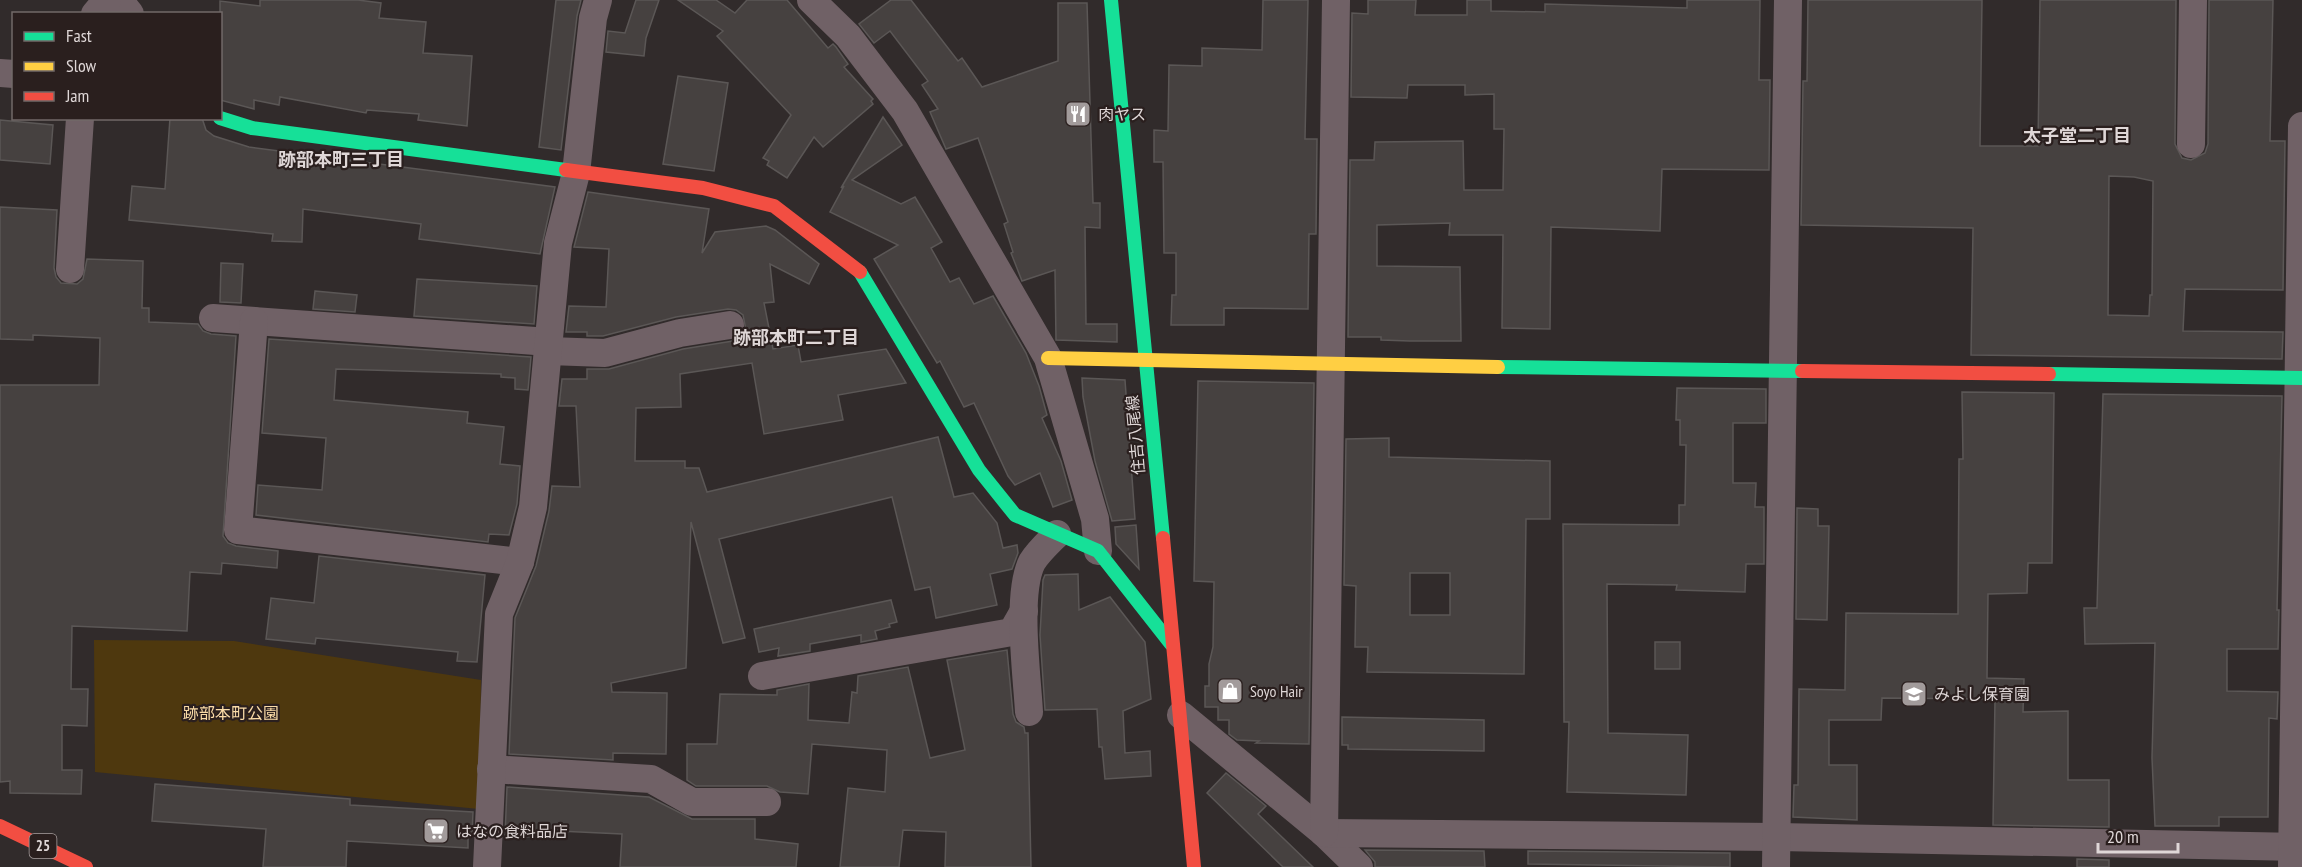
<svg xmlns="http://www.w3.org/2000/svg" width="2302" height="867" font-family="'PT Sans Narrow','Noto Sans JP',sans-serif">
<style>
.green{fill:#4e380e}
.building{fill:#464140;stroke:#5b5756;stroke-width:1.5;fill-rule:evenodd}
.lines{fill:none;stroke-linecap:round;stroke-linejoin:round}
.street{stroke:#706166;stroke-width:28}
.fast{stroke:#16e098;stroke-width:14}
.slow{stroke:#ffcf43;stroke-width:14}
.jam{stroke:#f24e42;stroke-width:14}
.labels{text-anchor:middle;stroke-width:4.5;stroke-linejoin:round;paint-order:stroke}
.shield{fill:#2a1f1e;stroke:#a9a0a0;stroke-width:1.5}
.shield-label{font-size:15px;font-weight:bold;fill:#dfd7d7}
.poi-label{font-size:16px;fill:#dfd7d7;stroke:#2a1f1e;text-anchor:start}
.street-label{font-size:16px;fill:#dfd7d7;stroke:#2a1f1e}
.park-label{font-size:16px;fill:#fadba7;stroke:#2a1f1e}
.neighbourhood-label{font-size:18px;font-weight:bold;fill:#dfd7d7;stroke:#2a1f1e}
</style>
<rect width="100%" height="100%" fill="#312b2b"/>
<polygon class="green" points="94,640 234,641 481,680 479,809 95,772"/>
<g class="building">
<polygon points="260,0 358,0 381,3 379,18 426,22 423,53 472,56 467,126 418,120 419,114 367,110 366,113 280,97 279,105 254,100 254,109 220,100 220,1 260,6"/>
<polygon points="556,0 581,0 577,16 561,150 539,147"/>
<polygon points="636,0 659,0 646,38 644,56 606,52 608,31 625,33"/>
<polygon points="678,0 716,0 735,13 747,0 787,0 828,48 833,44 836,47 848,64 844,67 873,99 871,101 873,104 823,147 814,137 787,178 767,165 769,161 763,158 791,115 717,36 723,31"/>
<polygon points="891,0 911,0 958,61 962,58 982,87 1058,61 1058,3 1087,3 1093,203 1100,203 1100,228 1085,227 1086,324 1117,324 1117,342 1056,340 1055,270 1022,281 1011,253 1013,252 1004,224 1008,222 978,138 946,149 930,112 938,109 922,85 928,81 890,31 874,43 859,24"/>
<polygon points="1263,0 1308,0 1305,139 1317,139 1316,234 1309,234 1308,309 1224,308 1224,325 1171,325 1172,295 1176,295 1176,253 1164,253 1163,162 1154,162 1154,130 1168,131 1169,65 1202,66 1202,48 1262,50"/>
<polygon points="1368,0 1416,0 1415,15 1467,15 1467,0 1491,0 1491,11 1545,12 1545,4 1687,8 1687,0 1760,0 1759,80 1770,80 1769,170 1662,169 1660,231 1551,227 1550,329 1502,328 1503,235 1449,235 1450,223 1377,225 1377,266 1460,267 1461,341 1410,341 1381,340 1381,337 1348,337 1350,160 1374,160 1375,142 1463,141 1464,190 1503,190 1504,129 1494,129 1494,94 1465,95 1465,85 1408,85 1407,98 1351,97 1352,13 1368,14"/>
<path d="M1808,0H1982L1980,146H2038L2040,0H2176L2175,144L2182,158L2191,160L2205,153L2208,144L2209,0H2273L2270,141H2285L2283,290L2185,289L2183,331L2283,332L2282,359L1971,355L1973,228L1801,225L1803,81H1807ZM2109,176L2134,177L2153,181L2152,295H2150L2149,316L2108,315Z"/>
<polygon points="678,76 728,83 714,171 663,164"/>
<polygon points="883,117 902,145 852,180 901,204 915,197 942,242 931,248 950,282 959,278 974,304 993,296 1026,353 1039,386 1047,415 1042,418 1061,461 1072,500 1053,507 1040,473 1015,485 1008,476 974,403 964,407 940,361 937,363 874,259 898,245 830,212 844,186 841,188"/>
<polygon points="170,118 202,118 206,130 214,136 249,147 555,187 540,254 419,239 421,224 303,209 302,242 272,241 273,234 129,220 132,186 165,189"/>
<polygon points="0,120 53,125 50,164 0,160"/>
<polygon points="588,192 709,209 702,253 715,232 766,226 775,230 819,264 809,284 770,264 774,302 764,303 773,349 798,345 801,362 886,349 906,383 838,395 843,420 764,434 752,363 680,374 681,407 636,408 635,461 685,461 685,468 699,468 707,492 938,437 954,497 973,493 997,523 1003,548 1017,545 1018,553 1012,569 990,574 997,605 936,618 930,587 915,590 892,497 719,539 745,638 723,643 691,522 686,668 611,683 612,692 667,693 666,754 613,753 613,760 509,754 515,618 536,566 549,511 552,486 580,487 576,406 559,406 562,379 587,379 587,369 609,369 683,349 733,341 741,337 746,330 743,315 736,310 728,309 676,317 603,336 587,336 587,332 566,332 569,306 606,307 609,249 574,247"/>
<polygon points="0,207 57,210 54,268 56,277 61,283 77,284 83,279 87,259 143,261 142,308 149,308 149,322 198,324 203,331 211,334 236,336 223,536 228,543 236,546 278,551 277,568 222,563 221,574 190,572 187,631 72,626 71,689 88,689 87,726 62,725 62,770 82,770 81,794 10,793 10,781 0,782 0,385 99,385 100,338 33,335 33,340 0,339"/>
<polygon points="221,263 243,264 241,303 220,302"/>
<polygon points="417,279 537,286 534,324 414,316"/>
<polygon points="315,291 357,295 355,312 313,309"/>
<polygon points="269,339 531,357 528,390 515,389 515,378 501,377 501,374 336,369 334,400 468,412 467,423 504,427 500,464 520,466 517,504 509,535 489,534 488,542 256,515 258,485 322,490 326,438 262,433"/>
<polygon points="1082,378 1125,380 1135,519 1112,521 1095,461 1083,397"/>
<polygon points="1198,381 1314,383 1309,744 1256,743 1259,741 1237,740 1229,734 1229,720 1218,720 1218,707 1205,707 1205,686 1209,686 1209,664 1213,647 1214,582 1194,581"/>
<polygon points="1677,388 1766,389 1766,423 1733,423 1733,483 1756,483 1755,507 1764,507 1764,564 1746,564 1745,592 1676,590 1677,585 1607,584 1608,733 1688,735 1686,795 1567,792 1569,722 1564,722 1563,524 1679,525 1679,505 1685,505 1686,445 1680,445 1680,420 1676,420"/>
<polygon points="1962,392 2054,393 2052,563 2028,563 2027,593 1988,594 1987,678 2024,679 2023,712 2068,711 2068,780 2109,780 2109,827 1993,825 1995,699 1882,698 1881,720 1829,720 1829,765 1857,765 1857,820 1793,817 1794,785 1798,785 1799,689 1845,690 1846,613 1958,614 1959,459 1963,459"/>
<polygon points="2103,394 2282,396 2277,610 2279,610 2278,649 2227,649 2227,691 2278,692 2277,719 2269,718 2268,817 2219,817 2219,826 2155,826 2152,758 2155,643 2085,644 2084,608 2097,608"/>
<path d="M1389,438V457L1550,461V519H1526L1524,674L1367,672L1368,647H1355L1356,586L1344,585L1346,439ZM1410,573H1450V615H1410Z"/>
<polygon points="1797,508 1818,509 1818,526 1829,526 1827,620 1796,619"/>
<polygon points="1136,525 1139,569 1116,544 1115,527"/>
<polygon points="319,556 485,575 477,662 457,661 458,652 316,638 315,644 266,639 271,598 314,603"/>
<polygon points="1078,574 1079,610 1110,597 1145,642 1151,699 1123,711 1125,753 1150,751 1151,776 1105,779 1102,747 1099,747 1097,709 1045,710 1040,635 1043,580 1045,575"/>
<polygon points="891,600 897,622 889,624 890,627 875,631 877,639 861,642 861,635 810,644 810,651 778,656 779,648 759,652 754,629"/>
<rect x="1655" y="642" width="25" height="27"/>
<polygon points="1007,650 1013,714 1016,722 1024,727 1025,733 1028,733 1031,867 945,867 946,832 903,830 899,867 840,867 848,788 885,792 887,750 812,744 808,794 780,792 767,786 696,786 687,780 687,744 717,744 720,694 777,695 777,690 809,684 808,720 849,723 852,692 857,693 858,676 908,667 930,758 965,750 947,660"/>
<polygon points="1342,717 1484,720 1484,751 1348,749 1348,745 1342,745"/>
<polygon points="1226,773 1266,806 1258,814 1313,867 1283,867 1207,793"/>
<polygon points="155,784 350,799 350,805 473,812 472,835 468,835 468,848 347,841 346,867 263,867 266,829 152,821"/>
<polygon points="507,787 649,797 692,819 755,819 755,839 798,844 796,867 620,867 622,834 537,830 537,837 505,836"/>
<polygon points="1365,850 1484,851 1485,867 1375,867 1375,862"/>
<polygon points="1528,851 1730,853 1730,867 1528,864"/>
<polygon points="2077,859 2109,860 2109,867 2077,867"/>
</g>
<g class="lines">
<g class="street">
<polyline points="119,0 130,14"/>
<polyline points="811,0 848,36 905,111 1048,358 1095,519 1098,551"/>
<polyline points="95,14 107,0"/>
<polyline points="0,73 14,74"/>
<polyline points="2191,144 2193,0"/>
<polyline points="70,269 80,118"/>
<polyline points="213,318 549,342"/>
<polyline points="254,321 238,530 520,562"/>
<polyline points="549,351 605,353 680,333 730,325"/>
<polyline points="762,676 1012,632 1024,611"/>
<path d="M1029,712C1027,675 1016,594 1032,562C1038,552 1049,542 1057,534"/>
<polyline points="1181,715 1324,833 1359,867"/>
<polyline points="491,769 651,779 692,802 767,802"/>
<polyline points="1324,833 1777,837 2302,847"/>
<polyline points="1324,833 1336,0"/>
<polyline points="2292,865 2302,126"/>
<polyline points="487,867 499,614 520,562 533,507 558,243 576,173 593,18 598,0"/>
<polyline points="1776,867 1788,0"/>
</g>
<g class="fast">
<polyline points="1111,0 1163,538"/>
<polyline points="220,118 252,128 566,170"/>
<polyline points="860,272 979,470 1015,515 1098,551 1171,644"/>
<polyline points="1498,367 1802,371"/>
<polyline points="2049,374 2302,378"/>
</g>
<polyline class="slow" points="1048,358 1498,367"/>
<g class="jam">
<polyline points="566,170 703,188 774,206 860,272"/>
<polyline points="1802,371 2049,374"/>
<polyline points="1163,538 1194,867"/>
<polyline points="0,826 86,867"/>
</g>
</g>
<defs>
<g id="restaurant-square" transform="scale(1.35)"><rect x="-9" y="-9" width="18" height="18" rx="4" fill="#a29b9b" stroke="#2a1f1e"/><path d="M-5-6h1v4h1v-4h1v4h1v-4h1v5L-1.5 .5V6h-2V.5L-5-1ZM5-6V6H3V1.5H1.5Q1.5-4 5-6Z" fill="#fff"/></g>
<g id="shop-square" transform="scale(1.35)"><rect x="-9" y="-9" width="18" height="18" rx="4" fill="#a29b9b" stroke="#2a1f1e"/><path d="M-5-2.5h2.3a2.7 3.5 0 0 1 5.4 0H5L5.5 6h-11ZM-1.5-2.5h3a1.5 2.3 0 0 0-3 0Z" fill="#fff"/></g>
<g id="school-square" transform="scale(1.35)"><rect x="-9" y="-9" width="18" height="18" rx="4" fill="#a29b9b" stroke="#2a1f1e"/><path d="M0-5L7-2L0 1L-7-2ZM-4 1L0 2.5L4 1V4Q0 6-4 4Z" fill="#fff"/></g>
<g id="supermarket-square" transform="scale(1.35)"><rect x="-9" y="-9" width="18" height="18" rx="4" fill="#a29b9b" stroke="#2a1f1e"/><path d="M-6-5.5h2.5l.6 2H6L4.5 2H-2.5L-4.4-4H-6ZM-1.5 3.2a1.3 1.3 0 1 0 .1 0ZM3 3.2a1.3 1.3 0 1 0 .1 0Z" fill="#fff"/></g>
</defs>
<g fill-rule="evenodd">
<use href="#restaurant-square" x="1078" y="114"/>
<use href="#shop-square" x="1230" y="691"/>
<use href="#school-square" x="1914" y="694"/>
<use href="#supermarket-square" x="436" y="831"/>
</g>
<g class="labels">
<rect class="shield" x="29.5" y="834" width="27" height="24" rx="4.5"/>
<g class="shield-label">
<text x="43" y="851">25</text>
</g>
<g class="poi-label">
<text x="1098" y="120">肉ヤス</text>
<text x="1250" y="697">Soyo Hair</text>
<text x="1934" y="700">みよし保育園</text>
<text x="456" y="837">はなの食料品店</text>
</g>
<g class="street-label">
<text transform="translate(1135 435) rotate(-95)" y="6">住吉八尾線</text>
</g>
<g class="park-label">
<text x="231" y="719">跡部本町公園</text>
</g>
<g class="neighbourhood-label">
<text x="2077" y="142">太子堂二丁目</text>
<text x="341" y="166">跡部本町三丁目</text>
<text x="796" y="344">跡部本町二丁目</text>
</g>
</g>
<rect x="12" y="12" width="210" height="108" fill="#2a1f1e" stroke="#726968" stroke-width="1.5"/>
<rect x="24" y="32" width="30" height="9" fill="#16e098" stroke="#726968" stroke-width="1.5"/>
<text x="66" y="42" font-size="18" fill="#dfd7d7">Fast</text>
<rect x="24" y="62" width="30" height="9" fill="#ffcf43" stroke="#726968" stroke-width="1.5"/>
<text x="66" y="72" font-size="18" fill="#dfd7d7">Slow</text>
<rect x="24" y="92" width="30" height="9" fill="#f24e42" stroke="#726968" stroke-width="1.5"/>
<text x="66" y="102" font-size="18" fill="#dfd7d7">Jam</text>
<path d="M2098 843v9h80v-9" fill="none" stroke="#dfd7d7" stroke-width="3"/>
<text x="2107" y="843" font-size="18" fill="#dfd7d7" stroke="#2a1f1e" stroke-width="4.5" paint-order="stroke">20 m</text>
</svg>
